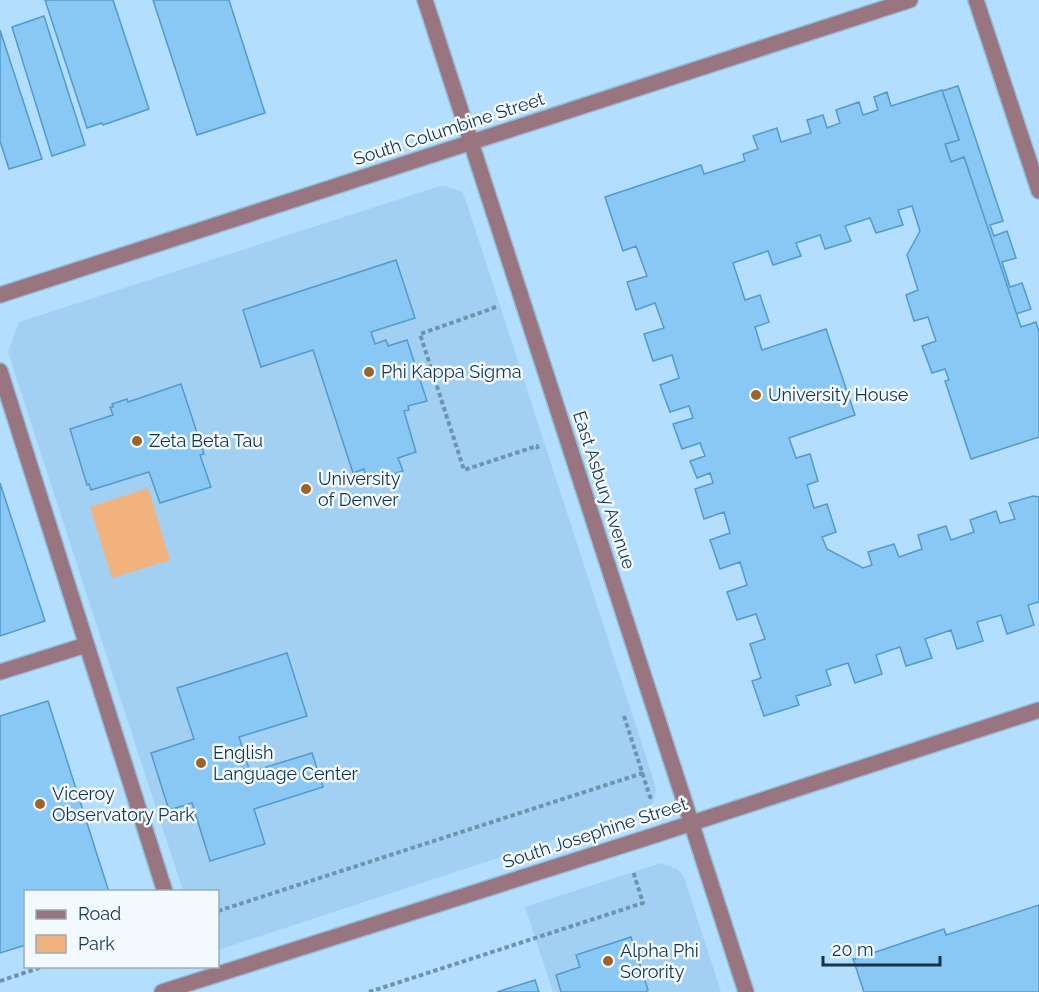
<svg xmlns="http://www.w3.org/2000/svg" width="1039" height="992" font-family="Raleway,sans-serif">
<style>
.built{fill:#a2d0f2}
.green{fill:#f1b27d}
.building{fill:#89c7f4;stroke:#539acb;stroke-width:1.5}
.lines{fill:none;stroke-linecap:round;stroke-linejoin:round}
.minor-casing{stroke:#94bcd9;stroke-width:18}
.path{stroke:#6e93ad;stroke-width:4;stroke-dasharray:4.5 3;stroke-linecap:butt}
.minor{stroke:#99757f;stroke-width:15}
.poi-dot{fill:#a06327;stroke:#f3faff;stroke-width:2}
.labels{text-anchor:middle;stroke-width:5;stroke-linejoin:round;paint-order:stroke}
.street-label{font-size:18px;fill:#163449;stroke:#f3faff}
.poi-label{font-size:18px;fill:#163449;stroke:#f3faff;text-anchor:start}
</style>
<rect width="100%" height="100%" fill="#b4defd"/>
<g class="built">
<polygon points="440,186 445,186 462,192 466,201 652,775 656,790 653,802 647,809 218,950 218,892 183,891 8,352 19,322"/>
<polygon points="661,863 677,869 684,877 721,992 553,992 525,907"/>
</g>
<polygon class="green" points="148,488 170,560 112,578 90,507"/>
<g class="building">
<polygon points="45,0 113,0 149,109 103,125 102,123 87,128"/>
<polygon points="153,0 229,0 265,113 197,135"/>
<polygon points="44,16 85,145 52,156 12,27"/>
<polygon points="0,30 42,159 9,169 0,141"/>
<polygon points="958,86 1003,221 990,225 994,236 1007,231 1016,258 1002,262 1010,287 1022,283 1031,309 1016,314 964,157 951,162 945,144 959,140 942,91"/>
<polygon points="942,90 959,140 945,144 951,162 964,157 1021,327 1036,322 1039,332 1039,437 971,459 945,381 949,380 945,369 932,373 922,346 936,341 928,317 914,321 906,295 918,290 907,255 920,231 912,206 898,210 903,225 876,233 870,218 845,226 851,241 825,249 820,235 796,243 801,256 773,265 768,251 733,263 745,300 760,295 769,322 755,327 762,350 826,329 855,415 789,438 796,458 810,454 818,481 807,485 814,508 827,504 836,532 822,537 827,549 863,568 872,565 868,552 894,544 899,557 922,549 918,535 946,526 951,540 974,532 970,520 996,511 1000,523 1015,519 1009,503 1033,496 1039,497 1039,602 1028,605 1034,625 1007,634 1001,615 977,622 983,641 957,649 951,630 925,639 932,658 906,666 900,647 876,655 882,674 855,683 848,663 826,670 831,685 796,696 799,705 764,716 752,681 761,678 750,644 765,639 756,614 737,620 727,592 747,585 740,562 720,569 710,540 730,533 724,512 704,519 695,489 713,483 710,473 697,478 690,461 705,456 700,443 682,449 673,424 693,418 689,406 670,412 660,385 679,378 672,355 653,361 644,334 664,328 655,303 636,310 627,282 647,276 636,246 623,251 605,197 701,165 704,174 745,161 743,154 758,149 753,136 777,128 781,142 811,133 807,120 823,115 827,128 840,123 836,110 859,102 863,115 878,110 874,97 887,92 891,106"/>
<polygon points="396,260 415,318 371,332 375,344 386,340 388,346 407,340 427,401 408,406 409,410 404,411 416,452 398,458 403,471 368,482 364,469 353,473 313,350 261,367 243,310"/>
<polygon points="181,384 204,454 200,455 211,487 160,503 149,472 91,490 89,484 87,485 70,429 113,415 110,407 113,407 112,404 127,399 128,402"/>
<polygon points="0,483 45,621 0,636"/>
<polygon points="287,653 307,716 239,737 250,772 312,753 323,787 254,809 265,844 210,861 192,803 169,810 151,753 194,739 177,688"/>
<polygon points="48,701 109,892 26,892 26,945 0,953 0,716"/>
<polygon points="1039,905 1039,992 864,992 853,959 855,959 944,929 946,935"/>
<polygon points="631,937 648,990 646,992 561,992 556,975 580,967 576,955"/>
<polygon points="535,980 539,992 497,992"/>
</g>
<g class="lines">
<g class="minor-casing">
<g id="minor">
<polyline points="425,0 746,992"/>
<polyline points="976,0 1039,191"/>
<polyline points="0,295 910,0"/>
<polyline points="0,371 165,892"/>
<polyline points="0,672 86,645"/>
<polyline points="162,992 646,838 1039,710"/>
</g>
</g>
<g class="path">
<polyline points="496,307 420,334 464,470 537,446 538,449"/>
<polyline points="624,716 650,797 653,799"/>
<polyline points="218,911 643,773"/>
<polyline points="0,981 45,966"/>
<polyline points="369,992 643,903 633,871"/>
</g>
<use href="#minor" class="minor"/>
</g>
<g class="poi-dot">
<circle cx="369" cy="372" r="6"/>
<circle cx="756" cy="395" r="6"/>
<circle cx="137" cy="441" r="6"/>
<circle cx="306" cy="489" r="6"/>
<circle cx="201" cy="763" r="6"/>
<circle cx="40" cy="804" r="6"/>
<circle cx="608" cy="961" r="6"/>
</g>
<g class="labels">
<g class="street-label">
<text transform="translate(449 129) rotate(-18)" y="6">South Columbine Street</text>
<text transform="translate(604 490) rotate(72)" y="6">East Asbury Avenue</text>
<text transform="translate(595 833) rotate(-18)" y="6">South Josephine Street</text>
</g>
<g class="poi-label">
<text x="381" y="378">Phi Kappa Sigma</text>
<text x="768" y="401">University House</text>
<text x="149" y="447">Zeta Beta Tau</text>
<text x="318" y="485">University<tspan x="318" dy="21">of Denver</tspan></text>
<text x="213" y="759">English<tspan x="213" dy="21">Language Center</tspan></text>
<text x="52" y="800">Viceroy<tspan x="52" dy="21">Observatory Park</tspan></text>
<text x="620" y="957">Alpha Phi<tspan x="620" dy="21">Sorority</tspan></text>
</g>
</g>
<rect x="24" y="890" width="195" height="78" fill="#f3faff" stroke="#9babb6" stroke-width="1.5"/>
<rect x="36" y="910" width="30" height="9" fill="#99757f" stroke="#9babb6" stroke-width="1.5"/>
<text x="78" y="920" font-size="18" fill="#163449">Road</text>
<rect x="36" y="935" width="30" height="18" fill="#f1b27d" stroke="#9babb6" stroke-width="1.5"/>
<text x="78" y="950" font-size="18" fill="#163449">Park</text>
<path d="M823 956v9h117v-9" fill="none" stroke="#163449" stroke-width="3"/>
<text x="832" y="956" font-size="18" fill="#163449" stroke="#f3faff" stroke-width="4.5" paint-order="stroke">20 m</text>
</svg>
